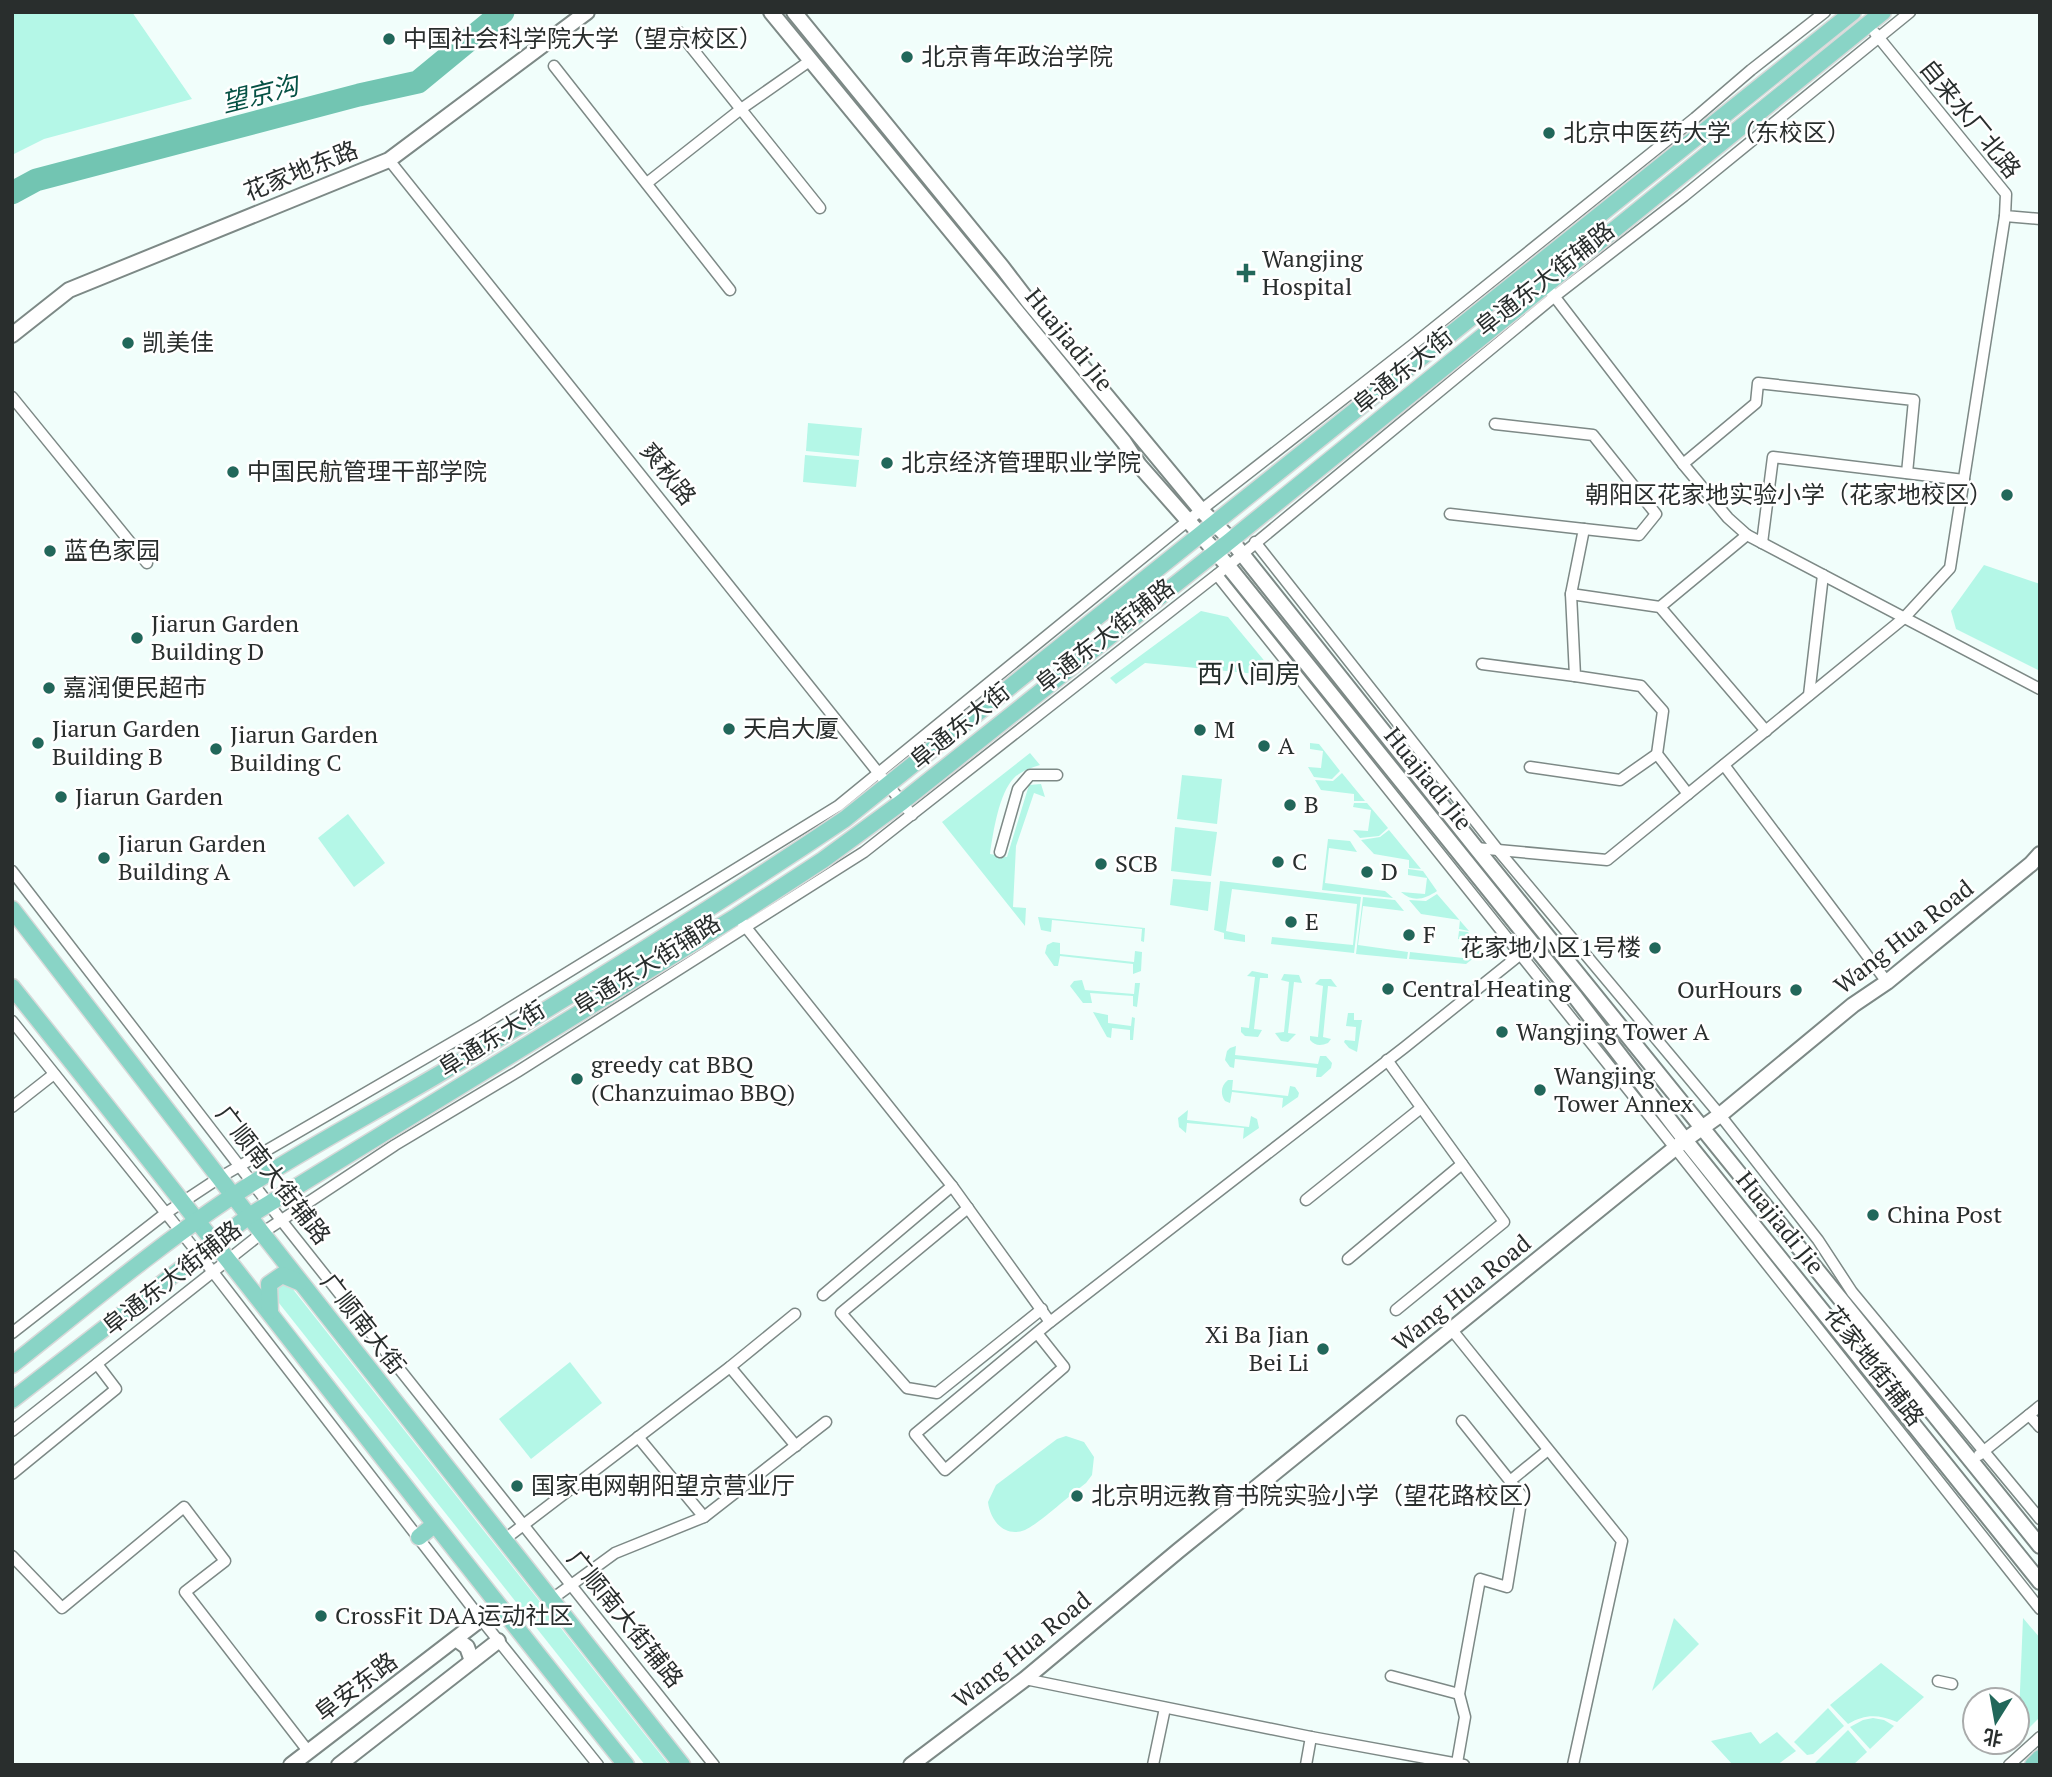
<svg xmlns="http://www.w3.org/2000/svg" width="2052" height="1777" font-family="'PT Serif','Noto Sans SC',serif">
<style>
.green{fill:#b4f7e7}
.lines{fill:none;stroke-linecap:round;stroke-linejoin:round}
.river{stroke:#72c5b2;stroke-width:23}
.street-casing{stroke:#7d8986;stroke-width:13}
.secondary-casing{stroke:#7d8986;stroke-width:18}
.primary-casing{stroke:#d8d9d9;stroke-width:19}
.street{stroke:#fff;stroke-width:10}
.secondary{stroke:#fff;stroke-width:14}
.primary{stroke:#89d4c6;stroke-width:16}
.poi-dot{fill:#22675a;stroke:#fff;stroke-width:2.5}
.labels{text-anchor:middle;stroke-width:5;stroke-linejoin:round;paint-order:stroke}
.poi-label{font-size:24px;fill:#292e2d;stroke:#fff;text-anchor:start}
.street-label{font-size:24px;fill:#292e2d;stroke:#fff}
.water-label{font-size:26px;font-style:italic;fill:#065245;stroke:#fff}
.neighbourhood-label{font-size:26px;fill:#232e2b;stroke:#fff}
</style>
<rect width="100%" height="100%" fill="#f1fefb"/>
<g class="green">
<polygon points="12,12 132,12 192,99 44,139 12,155"/>
<polygon points="808,423 862,428 859,456 806,451"/>
<polygon points="805,455 859,460 856,487 803,482"/>
<polygon points="1984,565 2040,584 2040,671 1956,629 1951,611"/>
<polygon points="1201,611 1228,617 1272,670 1267,675 1145,663 1116,684 1110,678"/>
<polygon points="1310,743 1319,744 1340,771 1332,779 1314,777 1308,767 1321,768 1323,751 1310,749"/>
<path d="M1030,753L1040,765C1031,768 1021,771 1014,778C999,793 993,833 990,854L1007,857L1029,785L1041,784L1045,797L1034,793L1016,846L1013,907L1026,908L1025,926L942,822Z"/>
<polygon points="1342,773 1365,801 1354,801 1354,794 1321,790 1315,780 1333,781"/>
<polygon points="1182,775 1222,779 1217,824 1177,819"/>
<polygon points="1354,803 1367,803 1388,828 1379,836 1360,838 1353,830 1368,831 1371,810 1353,807"/>
<polygon points="348,814 385,863 354,887 318,838"/>
<polygon points="1175,827 1217,832 1211,876 1171,871"/>
<polygon points="1389,830 1421,869 1409,868 1409,860 1374,854 1361,840 1380,837"/>
<polygon points="1328,839 1350,841 1357,852 1329,848 1325,883 1385,891 1393,898 1322,890"/>
<path d="M1408,869L1423,871L1437,891C1425,899 1413,903 1401,892L1425,894L1427,878L1408,875Z"/>
<polygon points="1173,879 1211,882 1208,911 1170,905"/>
<polygon points="1220,881 1361,897 1354,953 1271,944 1272,937 1353,945 1357,904 1232,889 1226,931 1245,935 1245,942 1224,939 1224,933 1214,930"/>
<polygon points="1437,894 1469,931 1459,929 1460,920 1421,914 1409,900 1426,901"/>
<polygon points="1363,897 1395,900 1404,911 1363,906 1358,945 1408,952 1407,959 1356,954"/>
<polygon points="1038,917 1145,928 1144,942 1141,941 1142,929 1052,920 1051,932 1041,930"/>
<polygon points="1459,931 1468,932 1480,948 1480,953 1466,964 1409,959 1410,952 1472,959 1475,942 1458,939"/>
<polygon points="1053,942 1060,943 1060,954 1134,962 1135,951 1142,952 1141,971 1133,974 1133,964 1060,956 1058,966 1054,966 1045,953 1047,945"/>
<polygon points="1252,971 1268,974 1268,978 1260,978 1254,1029 1262,1030 1258,1037 1245,1036 1241,1032 1241,1027 1249,1028 1255,977 1247,976"/>
<polygon points="1284,974 1299,975 1302,983 1294,982 1288,1033 1296,1034 1288,1042 1281,1041 1275,1033 1284,1032 1289,982 1281,980"/>
<path d="M1320,979H1331L1337,987L1328,986L1323,1037L1331,1039L1328,1043C1321,1046 1315,1046 1310,1040V1036L1318,1037L1323,986L1315,984Z"/>
<polygon points="1082,980 1085,990 1134,994 1135,983 1140,983 1137,1007 1133,1006 1133,996 1090,993 1092,1003 1083,1003 1070,986 1074,981"/>
<polygon points="1093,1012 1108,1015 1108,1023 1131,1026 1132,1017 1135,1018 1133,1040 1130,1040 1130,1030 1112,1028 1111,1038 1107,1037"/>
<polygon points="1348,1013 1354,1013 1354,1020 1362,1020 1357,1052 1349,1048 1344,1042 1345,1040 1355,1041 1356,1027 1346,1026"/>
<polygon points="1236,1046 1235,1055 1318,1064 1320,1056 1326,1056 1332,1063 1331,1068 1321,1077 1316,1077 1317,1068 1235,1059 1234,1068 1230,1067 1225,1060 1227,1051 1230,1048"/>
<path d="M1228,1080H1233L1232,1090L1288,1096L1290,1086L1295,1087L1299,1093L1298,1097L1282,1108L1283,1098L1232,1092L1230,1103L1225,1101C1220,1094 1221,1085 1228,1080Z"/>
<polygon points="1188,1110 1187,1120 1249,1127 1251,1116 1257,1119 1259,1128 1243,1139 1244,1128 1187,1123 1186,1133 1179,1127 1178,1118"/>
<polygon points="288,1283 669,1765 645,1765 275,1298 275,1288 280,1284"/>
<polygon points="570,1362 602,1403 531,1459 499,1419"/>
<path d="M1066,1436L1084,1442L1094,1457L1092,1475L1086,1483C1071,1494 1040,1523 1025,1530C1004,1538 990,1520 988,1502L996,1485L1057,1439Z"/>
<polygon points="1674,1618 1699,1644 1652,1691"/>
<polygon points="2023,1618 2040,1638 2040,1717 2018,1739"/>
<path d="M1881,1663L1924,1697L1897,1722C1878,1714 1865,1714 1848,1724L1830,1705Z"/>
<polygon points="1828,1708 1844,1726 1813,1754 1807,1755 1794,1742"/>
<polygon points="1873,1718 1884,1720 1894,1726 1870,1749 1850,1727 1863,1720"/>
<polygon points="1848,1730 1867,1752 1853,1765 1813,1765"/>
<polygon points="1751,1732 1760,1744 1777,1732 1796,1751 1777,1765 1733,1765 1711,1741"/>
</g>
<g class="lines">
<polyline class="river" points="12,193 36,180 359,95 418,82 503,12"/>
<g class="street-casing">
<g id="street">
<polyline points="679,32 820,208"/>
<polyline points="1875,33 2006,194 2005,216 2040,219"/>
<polyline points="554,66 730,290"/>
<polyline points="389,160 912,815"/>
<polyline points="647,183 741,109 811,60"/>
<polyline points="1551,292 1683,464 1728,518 1747,535 2040,689"/>
<polyline points="12,397 147,563"/>
<polyline points="1495,424 1593,435 1656,514 1639,535 1584,529"/>
<polyline points="1683,464 1756,403 1758,383 1914,400 1907,473"/>
<polyline points="1450,514 1584,529 1571,594 1575,676 1641,686 1663,711 1657,754 1688,794"/>
<polyline points="1255,542 1498,850 1720,1115 1818,1240 1852,1292 2040,1519"/>
<polyline points="1762,543 1773,457 1964,480"/>
<polyline points="1217,575 1675,1148 2040,1609"/>
<polyline points="1571,594 1660,607 1766,731"/>
<polyline points="1660,607 1747,535"/>
<polyline points="1482,664 1575,676"/>
<polyline points="1809,695 1823,575"/>
<polyline points="1724,765 1887,982"/>
<polyline points="1530,767 1620,780 1657,754"/>
<polyline points="1476,848 1607,860 1904,618 1950,568 2005,216"/>
<polyline points="1000,852 1018,789 1030,775 1057,775"/>
<polyline points="12,871 281,1220 714,1765"/>
<polyline points="737,916 952,1186 1050,1322"/>
<polyline points="12,1021 213,1272 481,1619 598,1765"/>
<polyline points="1387,1060 1504,1222 1396,1310"/>
<polyline points="12,1107 54,1074"/>
<polyline points="1306,1200 1421,1108"/>
<polyline points="968,1208 841,1313 907,1388 937,1393 1042,1309"/>
<polyline points="1348,1259 1462,1164"/>
<polyline points="823,1295 952,1186"/>
<polyline points="1452,1330 1622,1541 1573,1765"/>
<polyline points="12,1333 166,1213 219,1178 484,1024 838,806 1201,510 1415,343 1695,118 1751,70 1825,12"/>
<polyline points="1037,1333 1064,1367 945,1470 915,1434 1050,1322 1405,1047 1532,945"/>
<polyline points="730,1367 796,1446"/>
<polyline points="2029,1415 2040,1427"/>
<polyline points="12,1431 262,1233 395,1145 517,1072 864,852 1228,566 1555,296 1684,196 1910,12"/>
<polyline points="638,1437 704,1517"/>
<polyline points="1979,1455 2040,1406"/>
<polyline points="12,1474 116,1389 97,1364"/>
<polyline points="1510,1481 1548,1450"/>
<polyline points="505,1539 730,1367 795,1314"/>
<polyline points="12,1556 62,1608 184,1507 225,1561 185,1592 308,1751"/>
<polyline points="552,1599 615,1553 704,1517 826,1422"/>
<polyline points="1391,1676 1459,1694"/>
<polyline points="1025,1679 1311,1737 1464,1765"/>
<polyline points="1938,1681 1952,1684"/>
<polyline points="1457,1763 1465,1717 1459,1694 1480,1579 1507,1587 1522,1496 1462,1421"/>
<polyline points="1153,1765 1165,1708"/>
<polyline points="1306,1765 1311,1737"/>
<polyline points="2009,1765 2040,1737"/>
</g>
</g>
<g class="secondary-casing">
<g id="secondary">
<polyline points="771,12 1124,442 1139,465 1228,566 1576,998 1685,1140 2040,1582"/>
<polyline points="794,12 1002,267 1028,301 1201,510 1231,540 1476,848 2040,1546"/>
<polyline points="12,335 69,290 389,160 587,12"/>
<polyline points="456,1639 467,1647 472,1661"/>
<polyline points="291,1765 481,1619"/>
<polyline points="339,1765 498,1641"/>
<polyline points="911,1765 1025,1679 1178,1551 1685,1140 1720,1115 1853,1005 1887,982 2031,864 2040,854"/>
</g>
</g>
<g class="primary-casing">
<g id="primary">
<polyline points="12,909 262,1233 682,1765"/>
<path d="M12,987C219,1245 419,1508 626,1765"/>
<polyline points="270,1311 269,1284 282,1275 299,1282"/>
<path d="M12,1365C84,1308 155,1248 231,1197C300,1151 374,1113 446,1070C581,990 714,907 845,819L1853,12"/>
<polyline points="12,1400 249,1216 737,916 823,860 902,802 1231,540 1883,12"/>
<polyline points="419,1537 434,1525"/>
<polyline points="2033,1765 2040,1758"/>
</g>
</g>
<use href="#street" class="street"/>
<use href="#secondary" class="secondary"/>
<use href="#primary" class="primary"/>
</g>
<g class="poi-dot">
<circle cx="389" cy="39" r="7"/>
<circle cx="907" cy="57" r="7"/>
<circle cx="1549" cy="133" r="7"/>
<path d="M1242.5 262.5h7v7h7v7h-7v7h-7v-7h-7v-7h7z"/>
<circle cx="128" cy="343" r="7"/>
<circle cx="887" cy="463" r="7"/>
<circle cx="233" cy="472" r="7"/>
<circle cx="2007" cy="495" r="7"/>
<circle cx="50" cy="551" r="7"/>
<circle cx="137" cy="638" r="7"/>
<circle cx="49" cy="688" r="7"/>
<circle cx="729" cy="729" r="7"/>
<circle cx="1200" cy="730" r="7"/>
<circle cx="38" cy="743" r="7"/>
<circle cx="1264" cy="746" r="7"/>
<circle cx="216" cy="749" r="7"/>
<circle cx="61" cy="797" r="7"/>
<circle cx="1290" cy="805" r="7"/>
<circle cx="104" cy="858" r="7"/>
<circle cx="1278" cy="862" r="7"/>
<circle cx="1101" cy="864" r="7"/>
<circle cx="1367" cy="872" r="7"/>
<circle cx="1291" cy="922" r="7"/>
<circle cx="1409" cy="935" r="7"/>
<circle cx="1655" cy="948" r="7"/>
<circle cx="1388" cy="989" r="7"/>
<circle cx="1796" cy="990" r="7"/>
<circle cx="1502" cy="1032" r="7"/>
<circle cx="577" cy="1079" r="7"/>
<circle cx="1540" cy="1090" r="7"/>
<circle cx="1873" cy="1215" r="7"/>
<circle cx="1323" cy="1349" r="7"/>
<circle cx="517" cy="1486" r="7"/>
<circle cx="1077" cy="1496" r="7"/>
<circle cx="321" cy="1616" r="7"/>
</g>
<g class="labels">
<g class="poi-label">
<text x="403" y="47">中国社会科学院大学（望京校区）</text>
<text x="921" y="65">北京青年政治学院</text>
<text x="1563" y="141">北京中医药大学（东校区）</text>
<text x="1262" y="267">Wangjing<tspan x="1262" dy="28">Hospital</tspan></text>
<text x="142" y="351">凯美佳</text>
<text x="901" y="471">北京经济管理职业学院</text>
<text x="247" y="480">中国民航管理干部学院</text>
<text x="1993" y="503" text-anchor="end">朝阳区花家地实验小学（花家地校区）</text>
<text x="64" y="559">蓝色家园</text>
<text x="151" y="632">Jiarun Garden<tspan x="151" dy="28">Building D</tspan></text>
<text x="63" y="696">嘉润便民超市</text>
<text x="52" y="737">Jiarun Garden<tspan x="52" dy="28">Building B</tspan></text>
<text x="743" y="737">天启大厦</text>
<text x="1214" y="738">M</text>
<text x="230" y="743">Jiarun Garden<tspan x="230" dy="28">Building C</tspan></text>
<text x="1278" y="754">A</text>
<text x="75" y="805">Jiarun Garden</text>
<text x="1304" y="813">B</text>
<text x="118" y="852">Jiarun Garden<tspan x="118" dy="28">Building A</tspan></text>
<text x="1292" y="870">C</text>
<text x="1115" y="872">SCB</text>
<text x="1381" y="880">D</text>
<text x="1305" y="930">E</text>
<text x="1423" y="943">F</text>
<text x="1641" y="956" text-anchor="end">花家地小区1号楼</text>
<text x="1402" y="997">Central Heating</text>
<text x="1782" y="998" text-anchor="end">OurHours</text>
<text x="1516" y="1040">Wangjing Tower A</text>
<text x="591" y="1073">greedy cat BBQ<tspan x="591" dy="28">(Chanzuimao BBQ)</tspan></text>
<text x="1554" y="1084">Wangjing<tspan x="1554" dy="28">Tower Annex</tspan></text>
<text x="1887" y="1223">China Post</text>
<text x="1309" y="1343" text-anchor="end">Xi Ba Jian<tspan x="1309" dy="28">Bei Li</tspan></text>
<text x="531" y="1494">国家电网朝阳望京营业厅</text>
<text x="1091" y="1504">北京明远教育书院实验小学（望花路校区）</text>
<text x="335" y="1624">CrossFit DAA运动社区</text>
</g>
<g class="street-label">
<text transform="translate(1970 119) rotate(51)" y="8">自来水厂北路</text>
<text transform="translate(301 171) rotate(-22)" y="8">花家地东路</text>
<text transform="translate(1545 279) rotate(-38)" y="8">阜通东大街辅路</text>
<text transform="translate(1069 340) rotate(51)" y="8">Huajiadi Jie</text>
<text transform="translate(1403 371) rotate(-39)" y="8">阜通东大街</text>
<text transform="translate(668 474) rotate(51)" y="8">爽秋路</text>
<text transform="translate(1105 636) rotate(-38)" y="8">阜通东大街辅路</text>
<text transform="translate(960 726) rotate(-39)" y="8">阜通东大街</text>
<text transform="translate(1428 779) rotate(51)" y="8">Huajiadi Jie</text>
<text transform="translate(1904 937) rotate(-38)" y="8">Wang Hua Road</text>
<text transform="translate(647 965) rotate(-32)" y="8">阜通东大街辅路</text>
<text transform="translate(492 1039) rotate(-32)" y="8">阜通东大街</text>
<text transform="translate(273 1175) rotate(52)" y="8">广顺南大街辅路</text>
<text transform="translate(1780 1223) rotate(51)" y="8">Huajiadi Jie</text>
<text transform="translate(172 1278) rotate(-38)" y="8">阜通东大街辅路</text>
<text transform="translate(1462 1293) rotate(-39)" y="8">Wang Hua Road</text>
<text transform="translate(363 1324) rotate(52)" y="8">广顺南大街</text>
<text transform="translate(1874 1366) rotate(52)" y="8">花家地街辅路</text>
<text transform="translate(625 1619) rotate(51)" y="8">广顺南大街辅路</text>
<text transform="translate(1022 1650) rotate(-39)" y="8">Wang Hua Road</text>
<text transform="translate(356 1687) rotate(-37)" y="8">阜安东路</text>
</g>
<g class="water-label">
<text transform="translate(260 94) rotate(-14)" y="9">望京沟</text>
</g>
<g class="neighbourhood-label">
<text x="1249" y="683">西八间房</text>
</g>
</g>
<rect width="2052" height="1777" fill="none" stroke="#292e2d" stroke-width="28"/>
<g transform="translate(1996 1721) rotate(191)"><circle r="33" fill="#ffffff" stroke="#a9abab" stroke-width="2"/>
<path d="M0-5L12 26L0 18L-12 26Z" fill="#22675a"/>
<text y="-10" font-size="19" font-weight="bold" text-anchor="middle" fill="#292e2d">北</text>
</g>
</svg>
